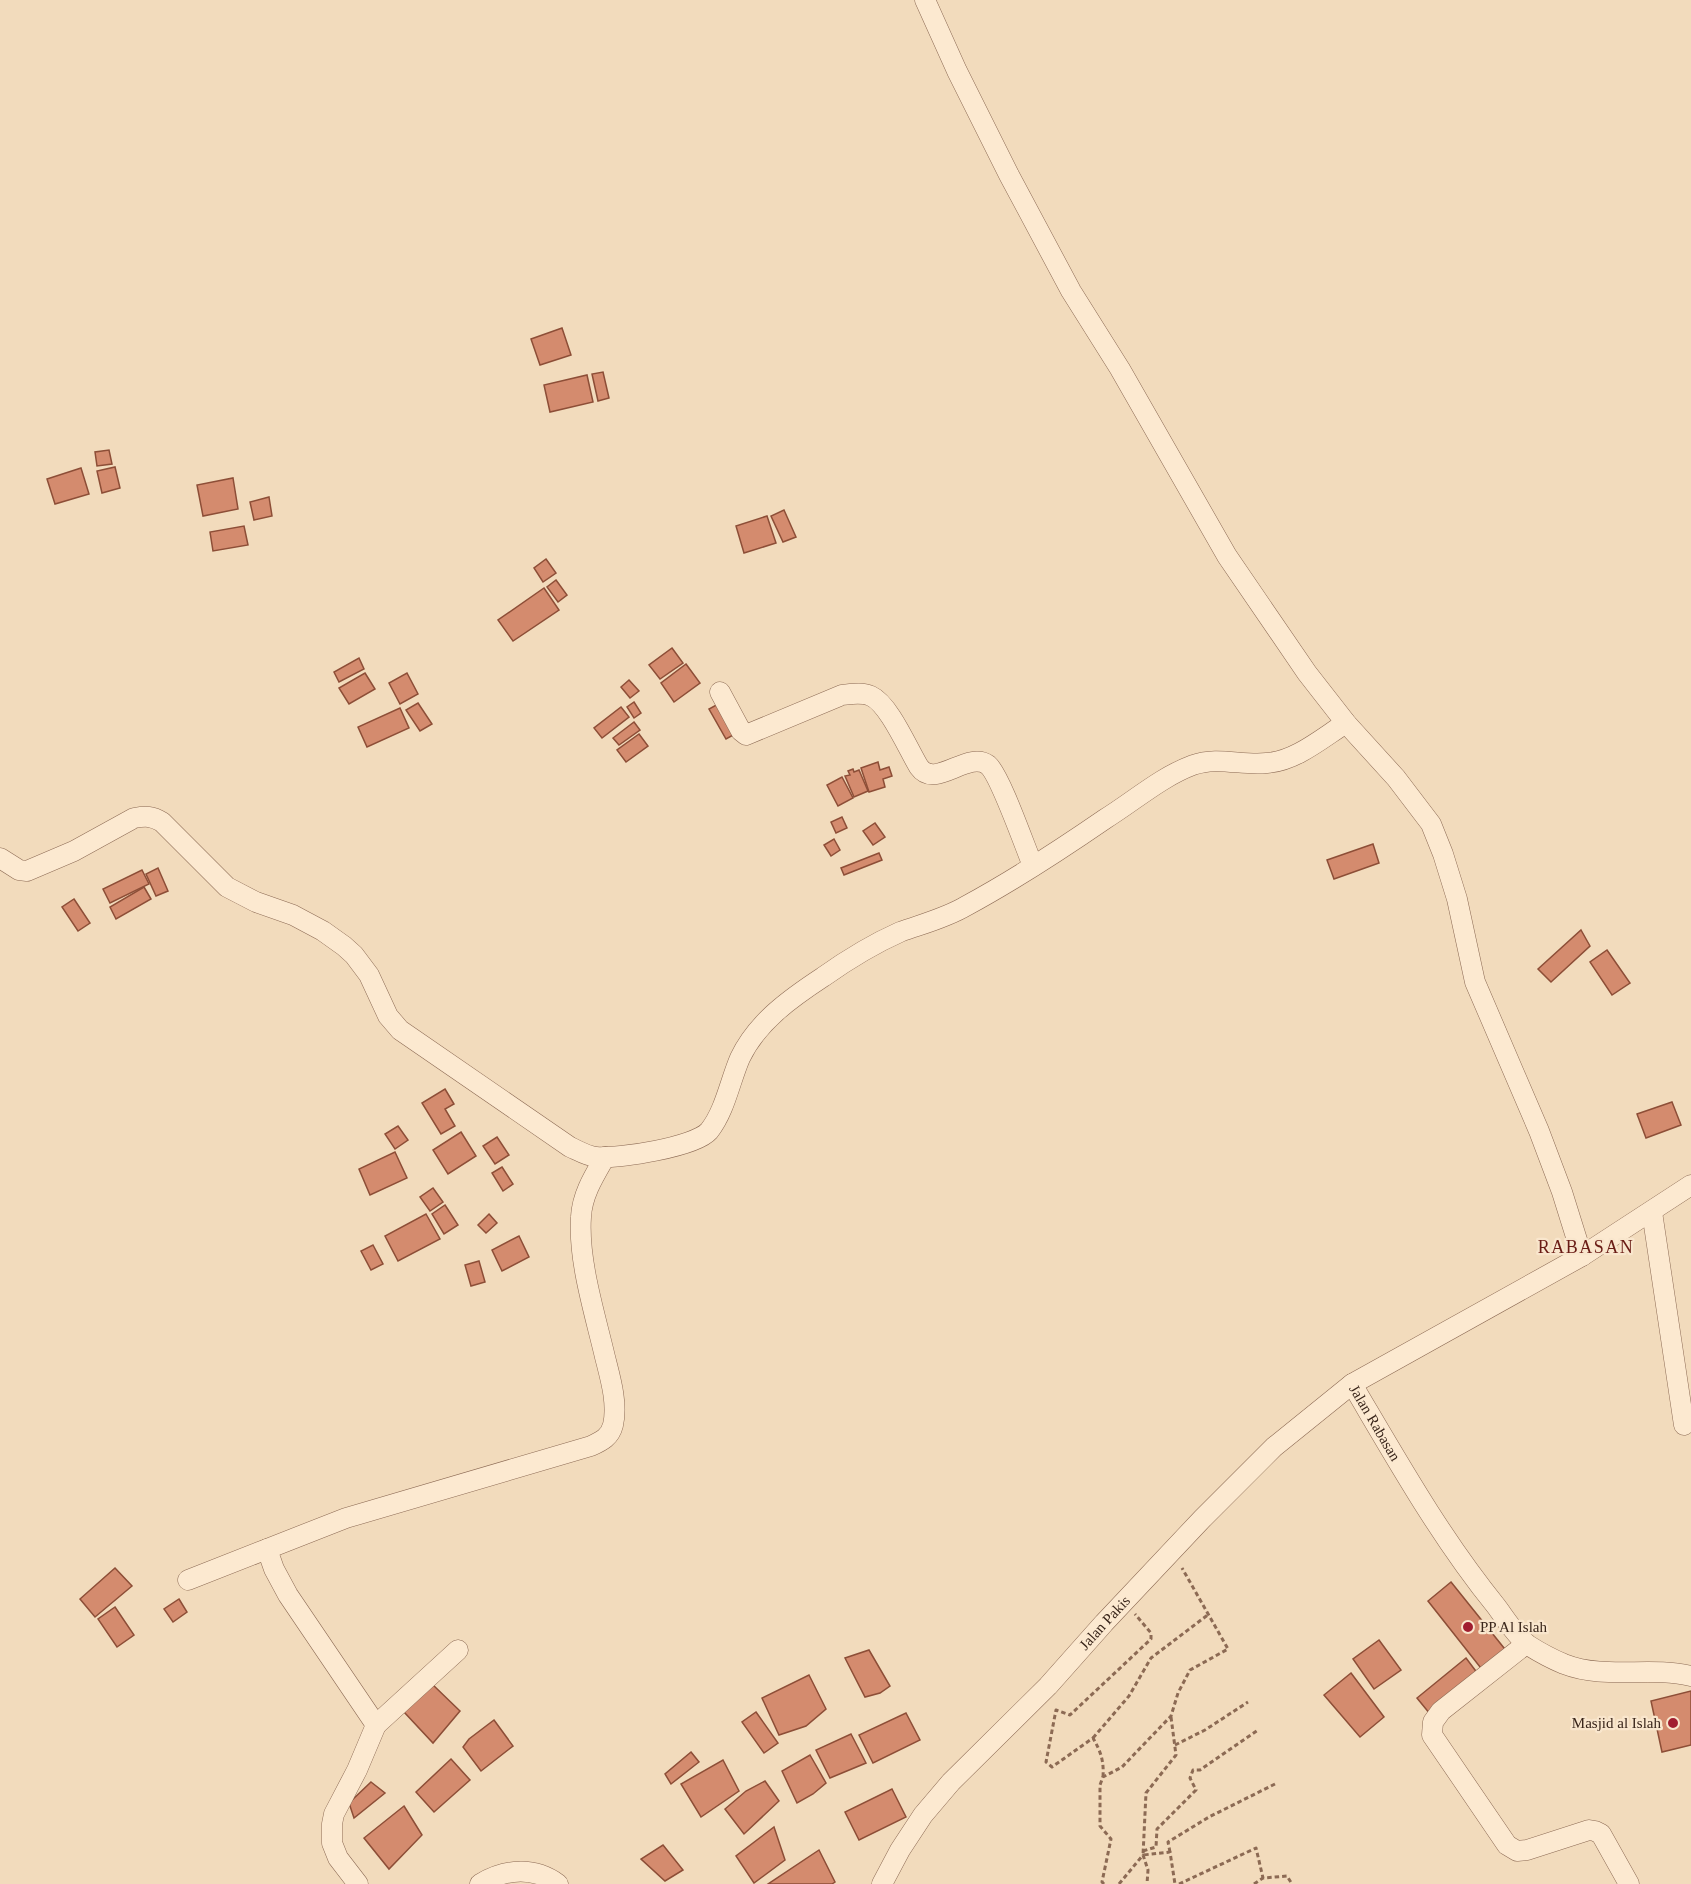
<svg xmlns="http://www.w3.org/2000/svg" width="1691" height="1884" font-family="'Times New Roman',serif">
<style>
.building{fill:#d48b6e;stroke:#8d4e37;stroke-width:1.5}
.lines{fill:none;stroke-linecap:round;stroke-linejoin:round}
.minor-casing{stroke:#8c6a54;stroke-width:21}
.path{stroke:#8c6a54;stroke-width:3;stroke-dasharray:4.5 3;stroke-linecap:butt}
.minor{stroke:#fce9d0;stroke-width:20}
.poi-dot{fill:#a11e30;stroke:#f9e6cd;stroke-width:2}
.labels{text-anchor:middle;stroke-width:4.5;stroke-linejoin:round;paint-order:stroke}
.street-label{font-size:15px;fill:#39251a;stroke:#f9e6cd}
.poi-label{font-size:15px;fill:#39251a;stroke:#f9e6cd;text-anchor:start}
.quarter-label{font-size:18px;letter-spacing:1.5px;fill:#6a1c15;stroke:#f9e6cd}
</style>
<rect width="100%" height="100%" fill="#f2dbbc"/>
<g class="building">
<polygon points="562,328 571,355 540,365 531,339"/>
<polygon points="603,372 609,398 598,401 592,374"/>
<polygon points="587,375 593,402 550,412 544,385"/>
<polygon points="109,450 112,464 97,466 95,452"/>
<polygon points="115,467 120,488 102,493 97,471"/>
<polygon points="81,468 89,494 55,504 47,479"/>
<polygon points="233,478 238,509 203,516 197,485"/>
<polygon points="269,497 272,516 254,520 250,502"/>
<polygon points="784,510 796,537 783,542 771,516"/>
<polygon points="767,516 776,543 744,553 736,526"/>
<polygon points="244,526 248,545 213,551 210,532"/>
<polygon points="546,559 556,573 543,582 534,568"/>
<polygon points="556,580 567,595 558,602 547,587"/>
<polygon points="544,588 559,610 513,641 498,620"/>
<polygon points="672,648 683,663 660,679 649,665"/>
<polygon points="359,658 364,669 339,682 334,672"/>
<polygon points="686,664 700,683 674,702 661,683"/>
<polygon points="365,673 375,689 349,704 339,688"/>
<polygon points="407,673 418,694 400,704 389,683"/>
<polygon points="629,680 639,691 630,698 621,687"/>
<polygon points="634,702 641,713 634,718 627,707"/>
<polygon points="418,703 432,724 420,731 406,710"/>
<polygon points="720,703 737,733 726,739 709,709"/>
<polygon points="621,707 629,717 602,738 594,728"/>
<polygon points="400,708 409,728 367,747 358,727"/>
<polygon points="634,722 640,730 619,745 613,738"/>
<polygon points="639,734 648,746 626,762 617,750"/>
<polygon points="878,762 880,770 889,767 892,776 883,779 885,787 869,792 861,768"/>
<polygon points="853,769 854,772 859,770 868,791 854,797 845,776 850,775 848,771"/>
<polygon points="842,777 853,798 838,806 827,785"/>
<polygon points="842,817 847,828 836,833 831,822"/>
<polygon points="875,823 885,837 873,845 863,831"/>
<polygon points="834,839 840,850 831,856 824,845"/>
<polygon points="1373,844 1379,863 1334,879 1327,860"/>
<polygon points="879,853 882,860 844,875 841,868"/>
<polygon points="158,868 168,891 156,896 146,874"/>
<polygon points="142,870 149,884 110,903 103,889"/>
<polygon points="144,887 151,899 116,919 110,907"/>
<polygon points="74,899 90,923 78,931 62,907"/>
<polygon points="1581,930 1590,946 1551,982 1538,969"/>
<polygon points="1607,950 1630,983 1612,995 1590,962"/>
<polygon points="445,1089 454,1104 445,1109 455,1126 441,1134 422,1103"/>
<polygon points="1672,1102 1681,1125 1646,1138 1637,1114"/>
<polygon points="398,1126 408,1140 395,1149 385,1134"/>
<polygon points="461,1132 476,1156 448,1174 433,1150"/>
<polygon points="497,1137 509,1155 495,1164 483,1146"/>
<polygon points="395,1152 407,1178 370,1195 359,1169"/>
<polygon points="502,1167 513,1184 503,1191 492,1173"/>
<polygon points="433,1188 443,1202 430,1211 420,1197"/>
<polygon points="445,1205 458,1225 444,1234 432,1214"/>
<polygon points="426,1214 440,1239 398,1261 385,1236"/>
<polygon points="489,1214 497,1223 486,1233 478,1225"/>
<polygon points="519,1236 529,1257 502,1271 492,1250"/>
<polygon points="373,1245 383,1264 371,1270 361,1251"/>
<polygon points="479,1261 485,1282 471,1286 465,1265"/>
<polygon points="115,1568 132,1586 95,1617 80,1599"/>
<polygon points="1451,1582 1508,1653 1484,1672 1428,1601"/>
<polygon points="179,1599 187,1612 173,1622 164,1609"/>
<polygon points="115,1607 134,1635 117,1647 98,1619"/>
<polygon points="1379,1640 1401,1670 1374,1689 1353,1659"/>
<polygon points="869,1650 890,1686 880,1693 865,1697 845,1658"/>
<polygon points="1466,1658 1478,1674 1430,1714 1417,1698"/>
<polygon points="1351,1673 1384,1717 1360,1737 1324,1695"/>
<polygon points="809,1675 826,1709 806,1726 779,1735 762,1698"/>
<polygon points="432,1684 460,1711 433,1743 404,1712"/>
<polygon points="1691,1691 1691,1745 1662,1752 1651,1701"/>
<polygon points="756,1712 778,1743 764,1753 742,1722"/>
<polygon points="906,1713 920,1740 873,1763 859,1735"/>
<polygon points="494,1720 513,1746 481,1771 463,1747 469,1739"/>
<polygon points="851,1734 866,1763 830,1778 816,1750"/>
<polygon points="691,1752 699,1762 671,1784 665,1774"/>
<polygon points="810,1755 826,1783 813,1794 797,1803 782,1771"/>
<polygon points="451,1759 470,1780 434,1812 416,1792"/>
<polygon points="723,1760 739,1791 701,1817 681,1784"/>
<polygon points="765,1781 779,1801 744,1834 725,1809 746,1791"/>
<polygon points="371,1782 385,1793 354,1818 349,1803"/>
<polygon points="892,1789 906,1817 859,1840 845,1812"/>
<polygon points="404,1806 422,1835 389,1869 364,1838"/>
<polygon points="774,1827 785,1860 754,1883 736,1856"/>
<polygon points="663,1845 683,1870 665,1881 641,1859"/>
<polygon points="819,1850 835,1882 832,1884 768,1884"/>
</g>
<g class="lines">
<g class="minor-casing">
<g id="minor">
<polyline points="925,0 957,71 1009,175 1071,291 1120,369 1227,556 1307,673 1346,723 1396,778 1431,824 1443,854 1457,899 1475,982 1539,1131 1562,1192 1582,1256"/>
<path d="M720,692L741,731L746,735L842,695C852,694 862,692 871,696C889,704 908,749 919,767C935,790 968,750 988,765C1000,775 1025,847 1033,866"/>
<path d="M0,858L19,870L27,871L74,851L134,818C146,816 152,816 162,822L227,887L256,902L293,915L323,931L344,946L354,955L369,975L388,1016L400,1030L570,1147C579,1151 587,1156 596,1157C618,1159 695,1147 709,1131C725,1111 730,1081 740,1058C757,1022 791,998 823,977C847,960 873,944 900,932C922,924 946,918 966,906C1014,880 1060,850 1105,819C1134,801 1161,777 1193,765C1218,756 1242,766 1267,763C1296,761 1322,738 1346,723"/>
<polyline points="1652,1212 1684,1425"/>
<path id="s1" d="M1352,1384C1397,1460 1440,1537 1496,1606C1505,1618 1516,1636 1528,1645C1539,1652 1552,1659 1564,1664C1605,1680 1649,1666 1691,1676"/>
<polyline points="188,1580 267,1549"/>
<polyline points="1526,1644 1441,1711 1433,1722 1432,1735 1507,1845 1517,1851 1527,1850 1589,1830 1595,1831 1601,1834 1629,1884"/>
<path d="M376,1725L288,1595L274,1569L267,1549L346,1518L591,1446C602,1441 610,1437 613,1425C618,1403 610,1377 605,1357C595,1314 578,1261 581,1217C582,1195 594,1176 605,1157"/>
<polyline points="358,1884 338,1858 332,1843 332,1824 334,1814 357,1770 376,1725 458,1650"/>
<path d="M480,1884C505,1869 533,1866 558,1884"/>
<path id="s2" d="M882,1884L900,1850L923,1815L951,1782L1048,1686L1104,1623L1202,1519L1274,1447L1352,1384L1582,1256L1691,1185"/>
</g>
</g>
<g class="path">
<polyline points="1171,1717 1176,1755 1146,1793 1143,1855 1170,1852 1175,1884"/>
<polyline points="1093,1738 1129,1696 1151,1658 1209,1614"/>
<polyline points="1175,1745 1205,1730 1248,1702"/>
<path d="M1103,1777C1104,1761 1101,1752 1093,1738L1052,1767L1046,1762L1056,1710L1070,1715L1151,1639V1633L1135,1614"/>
<polyline points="1143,1851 1156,1847 1157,1829 1196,1790 1190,1778 1193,1770 1200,1770 1258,1730"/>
<polyline points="1170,1852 1168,1842 1209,1817 1275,1784"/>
<polyline points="1104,1884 1102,1882 1111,1839 1100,1826 1100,1785 1103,1777 1122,1767 1171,1716 1178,1693 1190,1670 1228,1649 1182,1568"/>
<polyline points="1119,1884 1143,1855 1148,1870 1147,1884"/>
<polyline points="1179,1884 1256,1848 1263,1878"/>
<polyline points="1254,1884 1263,1878 1287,1876 1292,1884"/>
</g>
<use href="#minor" class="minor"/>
</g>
<g class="poi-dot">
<circle cx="1468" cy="1627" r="6"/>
<circle cx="1673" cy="1723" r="6"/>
</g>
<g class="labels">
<g class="street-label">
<text dy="5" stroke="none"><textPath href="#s1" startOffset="45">Jalan Rabasan</textPath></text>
<text dy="5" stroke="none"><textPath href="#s2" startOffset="345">Jalan Pakis</textPath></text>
</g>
<g class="poi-label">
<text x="1480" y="1632">PP Al Islah</text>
<text x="1661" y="1728" text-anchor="end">Masjid al Islah</text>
</g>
<g class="quarter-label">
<text x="1586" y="1253">RABASAN</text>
</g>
</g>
</svg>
